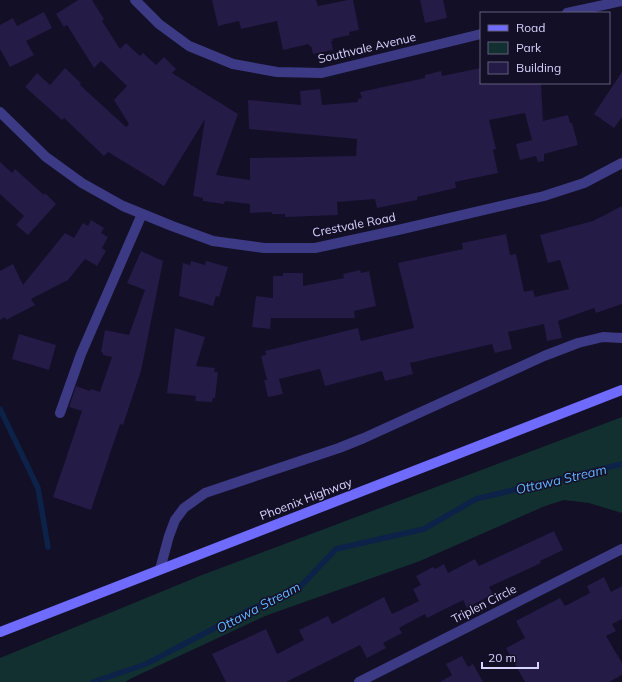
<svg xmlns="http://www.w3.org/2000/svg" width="622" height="682" font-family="Mulish,sans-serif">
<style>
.green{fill:#12302f}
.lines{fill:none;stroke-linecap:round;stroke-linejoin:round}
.stream{stroke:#0c2248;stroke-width:5.5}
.building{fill:#241b47}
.lane{stroke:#3d3a85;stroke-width:10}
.street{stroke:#3d3a85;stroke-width:10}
.secondary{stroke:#6f6bff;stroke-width:10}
.labels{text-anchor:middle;stroke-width:3;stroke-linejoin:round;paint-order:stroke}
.street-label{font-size:12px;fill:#d9d4ff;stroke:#130f26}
.water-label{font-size:13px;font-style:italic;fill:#62b6ff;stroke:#130f26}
</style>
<rect width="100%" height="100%" fill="#130f26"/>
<polygon class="green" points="622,417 622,513 589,503 564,500 545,506 420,561 265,616 132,678 125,682 0,682 0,658 202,575"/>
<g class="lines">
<g class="stream">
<polyline points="0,409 38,488 48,547"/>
<polyline points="93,682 146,664 251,609 300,587 336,549 424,529 476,499 622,464"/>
</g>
</g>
<g class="building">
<polygon points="78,0 92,0 104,19 102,21 120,49 126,43 140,56 143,53 156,65 164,57 176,69 172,73 238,114 216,175 250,180 250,158 356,156 357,139 249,129 248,100 301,105 300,91 320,89 322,105 358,102 358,99 362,98 360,92 425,78 425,75 441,71 442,76 481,68 481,83 541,83 543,121 568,115 570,123 572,123 578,145 544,154 544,161 538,162 536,156 520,160 516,144 532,140 525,113 489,120 496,149 493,150 498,173 455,182 456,188 417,197 417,200 377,208 375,199 337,202 338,215 285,217 285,214 272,214 272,212 250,213 250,204 225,201 224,204 203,201 203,198 193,196 205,119 164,186 108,152 104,156 64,118 62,120 25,87 37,73 50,85 65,68 81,83 80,85 126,127 129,124 114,100 127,86 101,61 94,68 67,25 64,27 56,14"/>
<polygon points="212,0 316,0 318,6 348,0 353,0 359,30 349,32 350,35 332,39 333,41 331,41 333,50 313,54 311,46 309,46 309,44 283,50 277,21 241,29 239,21 218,26"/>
<polygon points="420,0 443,0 447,18 425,23"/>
<polygon points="44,12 52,28 26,41 34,55 10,67 0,49 0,25 13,18 17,26"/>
<polygon points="622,72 622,117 614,128 594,114"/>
<polygon points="0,162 12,173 15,169 44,195 45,193 56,204 28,235 16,225 24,216 0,194"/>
<polygon points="622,206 622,304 596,313 594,308 558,321 562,338 547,341 544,324 508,332 512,349 495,353 492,344 410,363 413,374 385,381 382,371 325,386 320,369 279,379 283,394 268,397 264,380 267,380 261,356 266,355 265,351 358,328 361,341 414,328 398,263 463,249 462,243 506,234 510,255 516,254 524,292 533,290 535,297 569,289 560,260 548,263 540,235 593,221"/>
<polygon points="91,220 104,228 101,233 108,237 102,248 106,251 97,266 85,259 67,281 66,281 31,299 35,305 6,320 5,317 0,320 0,271 13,264 23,285 65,233 74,238 83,223 88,226"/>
<polygon points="141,251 163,261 141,371 123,425 120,424 91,510 53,497 82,411 69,407 76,386 90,391 91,389 100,392 112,357 103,355 103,353 101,352 105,330 129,335 145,290 127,283"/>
<polygon points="191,261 205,265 206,261 228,267 219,297 216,296 213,306 179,296 183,263 190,265"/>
<polygon points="360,270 361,273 369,271 376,306 354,311 355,318 271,318 270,329 252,327 256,296 273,298 273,276 283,276 283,273 303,273 303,286 344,278 343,274"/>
<polygon points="175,328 205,337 196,366 215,368 214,372 218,372 215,398 213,398 212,402 195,401 196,396 167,393"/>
<polygon points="19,334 56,345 49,370 12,359"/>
<polygon points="554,531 563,550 540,561 541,563 489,587 493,594 467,608 463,600 427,618 425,614 399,628 402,633 383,643 386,648 367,658 360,645 286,682 226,682 212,654 266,629 277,654 304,640 299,630 328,616 332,624 384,597 392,614 419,601 413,589 421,585 416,576 433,567 435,569 444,564 448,573 475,559 479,566"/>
<polygon points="604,577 611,592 622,586 622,619 612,624 616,631 606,636 622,663 622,675 609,682 525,682 506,648 525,638 516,621 560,598 565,606 590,593 587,586"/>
<polygon points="462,656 468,667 473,664 483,682 440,682 452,675 446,664"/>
</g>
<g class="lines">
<g class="lane">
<polyline points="60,413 81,354 142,214"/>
<polyline points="160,569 169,536 175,520 184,508 205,493 339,448 364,438 544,356 578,343 603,337 622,338"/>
</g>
<g class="street">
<polyline points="135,0 159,24 189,46 233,64 277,72 322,73 481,34"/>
<polyline points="567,13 622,1"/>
<polyline points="0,112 46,157 82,183 123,206 172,226 213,241 264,248 315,248 398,230 544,196 584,183 622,163"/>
<polyline points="359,682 622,549"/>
</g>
<polyline class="secondary" points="0,632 622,390"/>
</g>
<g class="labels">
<g class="street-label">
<text transform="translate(367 48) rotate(-13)" y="4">Southvale Avenue</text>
<text transform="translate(354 225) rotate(-11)" y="4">Crestvale Road</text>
<text transform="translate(306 499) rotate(-21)" y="4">Phoenix Highway</text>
<text transform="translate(484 604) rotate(-27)" y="4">Triplen Circle</text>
</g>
<g class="water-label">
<text transform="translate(561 479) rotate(-13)" y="5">Ottawa Stream</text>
<text transform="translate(258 607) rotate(-28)" y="5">Ottawa Stream</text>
</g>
</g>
<rect x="480" y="12" width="130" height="72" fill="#130f26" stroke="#625e7d"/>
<rect x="488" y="25" width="20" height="6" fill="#6f6bff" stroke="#625e7d"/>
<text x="516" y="32" font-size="12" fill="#d9d4ff">Road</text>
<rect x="488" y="42" width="20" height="12" fill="#12302f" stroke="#625e7d"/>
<text x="516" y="52" font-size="12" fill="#d9d4ff">Park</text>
<rect x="488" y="62" width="20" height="12" fill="#241b47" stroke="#625e7d"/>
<text x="516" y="72" font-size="12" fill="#d9d4ff">Building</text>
<path d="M482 662v6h56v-6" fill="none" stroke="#d9d4ff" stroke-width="2"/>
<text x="488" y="662" font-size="12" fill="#d9d4ff" stroke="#130f26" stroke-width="3" paint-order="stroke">20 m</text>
</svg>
